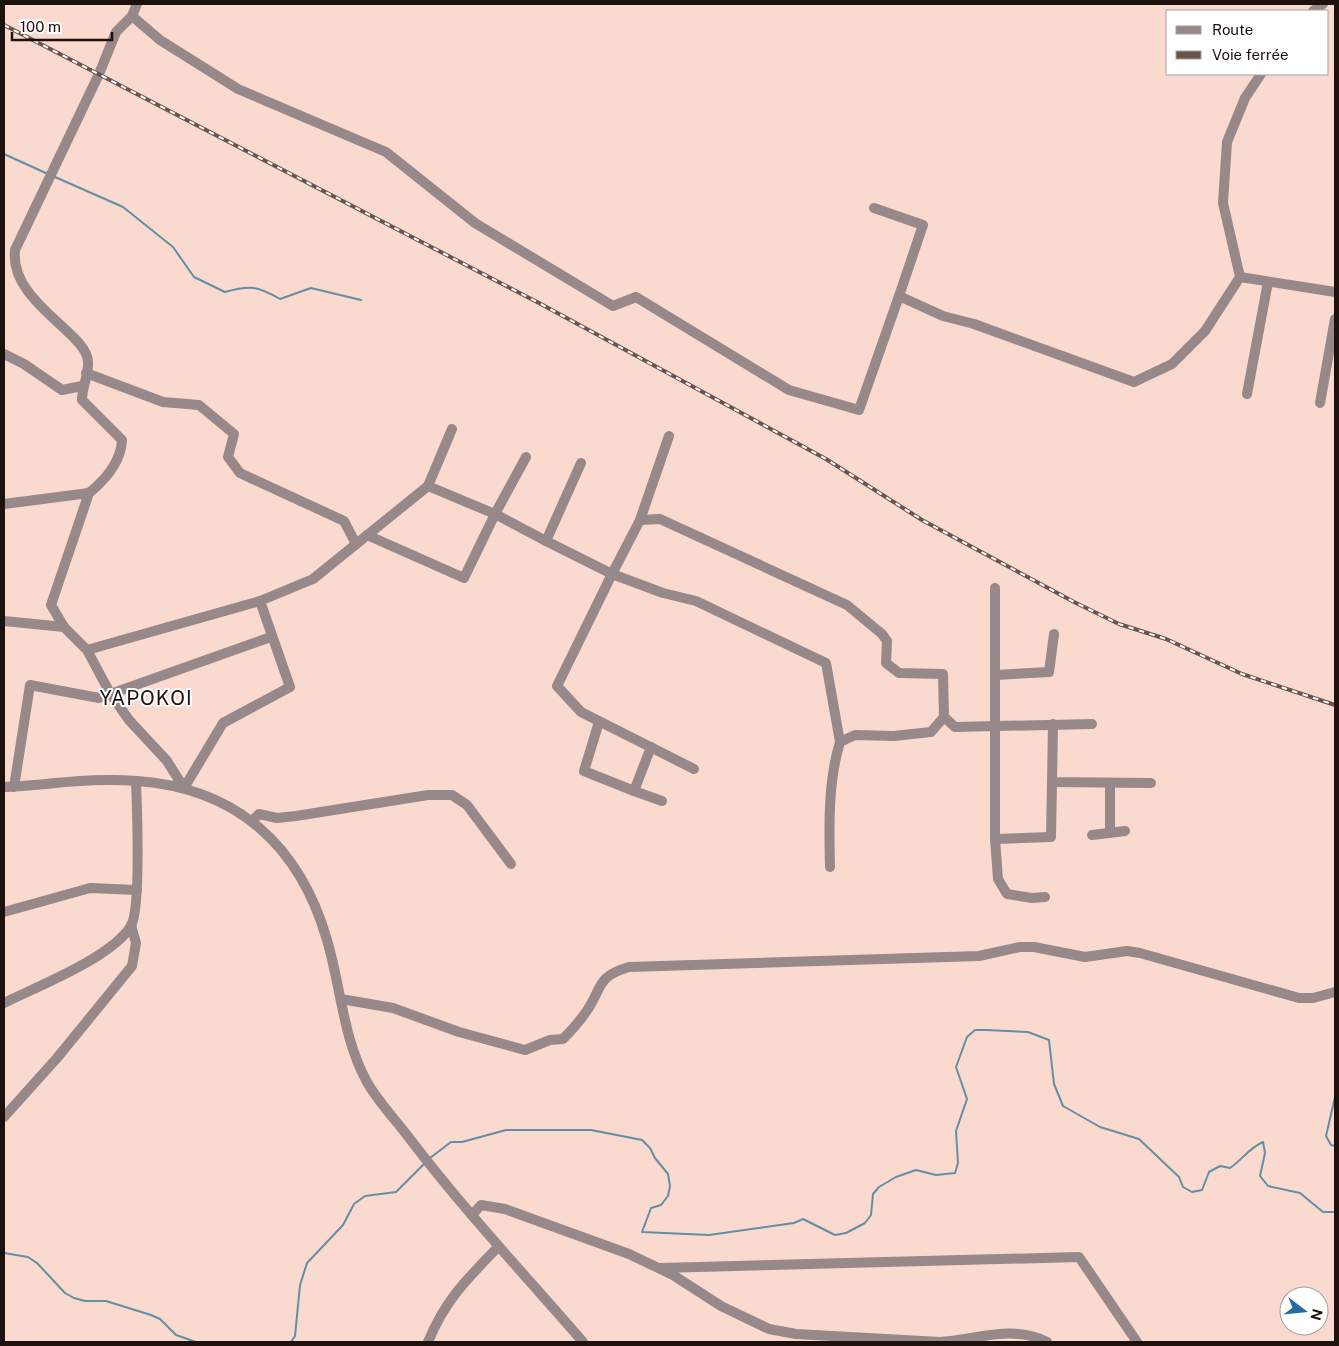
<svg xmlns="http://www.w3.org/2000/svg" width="1339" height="1346" font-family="'Public Sans',sans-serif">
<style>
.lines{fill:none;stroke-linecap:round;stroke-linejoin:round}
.stream{stroke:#628fa6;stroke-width:2}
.minor{stroke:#97888a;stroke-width:10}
.rail-casing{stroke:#67554e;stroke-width:4}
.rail{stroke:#fff;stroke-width:2;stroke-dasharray:5.5;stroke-linecap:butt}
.labels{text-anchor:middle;stroke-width:4;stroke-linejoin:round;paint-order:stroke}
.quarter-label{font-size:20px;letter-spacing:1px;fill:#1c110d;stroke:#fff}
</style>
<rect width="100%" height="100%" fill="#fadace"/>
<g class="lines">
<g class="stream">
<polyline points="4,154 48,174"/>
<path d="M55,177L123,207L173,247L194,277L225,292C250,285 257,286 280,299L311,288L361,300"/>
<polyline points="1335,1097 1326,1136 1331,1145 1335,1146"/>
<path d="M430,1158L451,1142H462L506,1130H591L632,1138L642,1140L650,1148L655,1158L668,1174L670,1186L668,1196L661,1205L651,1208L642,1232L709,1235L794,1223L803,1219L835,1235L846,1233L865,1223L871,1215L873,1194L879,1187L896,1177L916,1170L936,1175L955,1173L958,1163L956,1131L967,1099L956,1067L967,1037L975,1030H986L1028,1032L1049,1040L1054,1084L1063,1106L1100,1127L1139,1139L1179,1177L1183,1187L1192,1192L1202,1190L1209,1172L1220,1166L1230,1168C1242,1160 1249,1148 1263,1142L1265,1153L1260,1176L1268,1186L1300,1193L1323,1212H1335"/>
<polyline points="4,1253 28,1257 37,1263 65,1293 74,1298 85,1301 106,1301 151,1315 160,1319 176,1335 196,1342"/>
<polyline points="291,1342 295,1336 300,1285 307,1263 343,1225 354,1204 365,1196 396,1192 425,1163"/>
</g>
<g class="minor">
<path d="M137,4L132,16L116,32L99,74L15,250C9,302 88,333 88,362C89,374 82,387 82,400L122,440C121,461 105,480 89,493L51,605L64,627L87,650L110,693L129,720L167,761L184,788L223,723L290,687L260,601"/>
<polyline points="1313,11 1323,4"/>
<polyline points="132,16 160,40 238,89 386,152 475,223 613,306 636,297 789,390 859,410 899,296 943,316 974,324 1134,382 1172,364 1205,331 1240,277 1223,203 1227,142 1245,98 1261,74"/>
<polyline points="874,208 923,225 899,296"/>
<polyline points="1240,277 1335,292"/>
<polyline points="4,354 24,364 62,390 82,386"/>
<polyline points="86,373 163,402 199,405 234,434 228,457 240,473 344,521 356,544"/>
<polyline points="1247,394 1268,282"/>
<polyline points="1320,403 1335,319"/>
<polyline points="526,457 495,514 546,541"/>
<polyline points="581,463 546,541 612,574 640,520 669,436"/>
<polyline points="4,504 89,493"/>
<polyline points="640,520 660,519 847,605 882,634 887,641 886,663 899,673 943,674 944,717 955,727 1092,724"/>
<polyline points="367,535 464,578 495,514 428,486"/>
<polyline points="995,588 995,839 1051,837 1052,782"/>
<polyline points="4,621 64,627"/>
<polyline points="87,650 260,601 313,579 428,486 452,429"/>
<polyline points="995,675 1049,672 1054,634"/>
<polyline points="599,722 584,771 634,791"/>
<polyline points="1053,724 1052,782 1151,783"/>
<polyline points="651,747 634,791 662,801"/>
<polyline points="694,769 581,712 557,686 612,574 663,593 696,601 826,663 840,742"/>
<path d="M4,787C48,785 93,777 137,781C237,788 300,846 327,940C341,987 343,1039 367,1082C378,1102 396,1120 410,1139C464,1210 525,1275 583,1342"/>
<polyline points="14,787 30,685 99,698 271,637"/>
<polyline points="252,821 259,814 277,818 296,816 428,795 452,795 467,805 511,864"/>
<polyline points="1110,833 1110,783"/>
<polyline points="1092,835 1125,831"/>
<polyline points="995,839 998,879 1007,894 1032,898 1045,897"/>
<path d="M830,867C829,826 828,781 840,742L855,735L894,736L931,732L944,717"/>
<polyline points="4,912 90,888 137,890"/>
<path d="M341,999L393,1008L459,1032L525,1050L550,1040L563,1039C571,1031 579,1022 586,1012C603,988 595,977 629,967L979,956L1020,947H1034L1085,957L1127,951L1140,953L1299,998H1313L1335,992"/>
<path d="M4,1003C38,986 111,958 131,926C141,908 137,807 136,781"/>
<polyline points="4,1117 57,1058 132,966 136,943 131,925"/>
<path d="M472,1215L481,1205L505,1209L629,1254L673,1275L721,1306L769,1329L796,1334L940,1342C975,1340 1013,1324 1047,1342"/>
<polyline points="660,1268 1079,1257 1137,1342"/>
<path d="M428,1342C445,1300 467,1279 498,1247"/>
</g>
<g class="rail-casing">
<polyline id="rail" points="4,25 539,303 826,459 922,520 1074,602 1119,624 1166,639 1242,674 1335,705"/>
</g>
<use href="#rail" class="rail"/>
</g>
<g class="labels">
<g class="quarter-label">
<text x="146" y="705">YAPOKOI</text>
</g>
</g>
<rect width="1339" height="1346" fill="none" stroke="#1c110d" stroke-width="10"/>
<rect x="1166" y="10" width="162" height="65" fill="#ffffff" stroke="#a4a09e"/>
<rect x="1176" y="26" width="25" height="8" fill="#97888a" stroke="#a4a09e"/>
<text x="1212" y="35" font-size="15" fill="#1c110d">Route</text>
<rect x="1176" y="51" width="25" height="8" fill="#67554e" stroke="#a4a09e"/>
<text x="1212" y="60" font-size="15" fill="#1c110d">Voie ferrée</text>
<g transform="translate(1304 1311) rotate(106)"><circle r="24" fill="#ffffff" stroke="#a4a09e"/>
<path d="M0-4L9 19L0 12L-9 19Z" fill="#266ba0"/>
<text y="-8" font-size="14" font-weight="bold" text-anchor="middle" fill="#1c110d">N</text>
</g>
<path d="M12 32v8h100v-8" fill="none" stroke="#1c110d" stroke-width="2.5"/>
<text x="20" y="32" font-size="15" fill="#1c110d" stroke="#ffffff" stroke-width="4" paint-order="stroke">100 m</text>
</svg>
